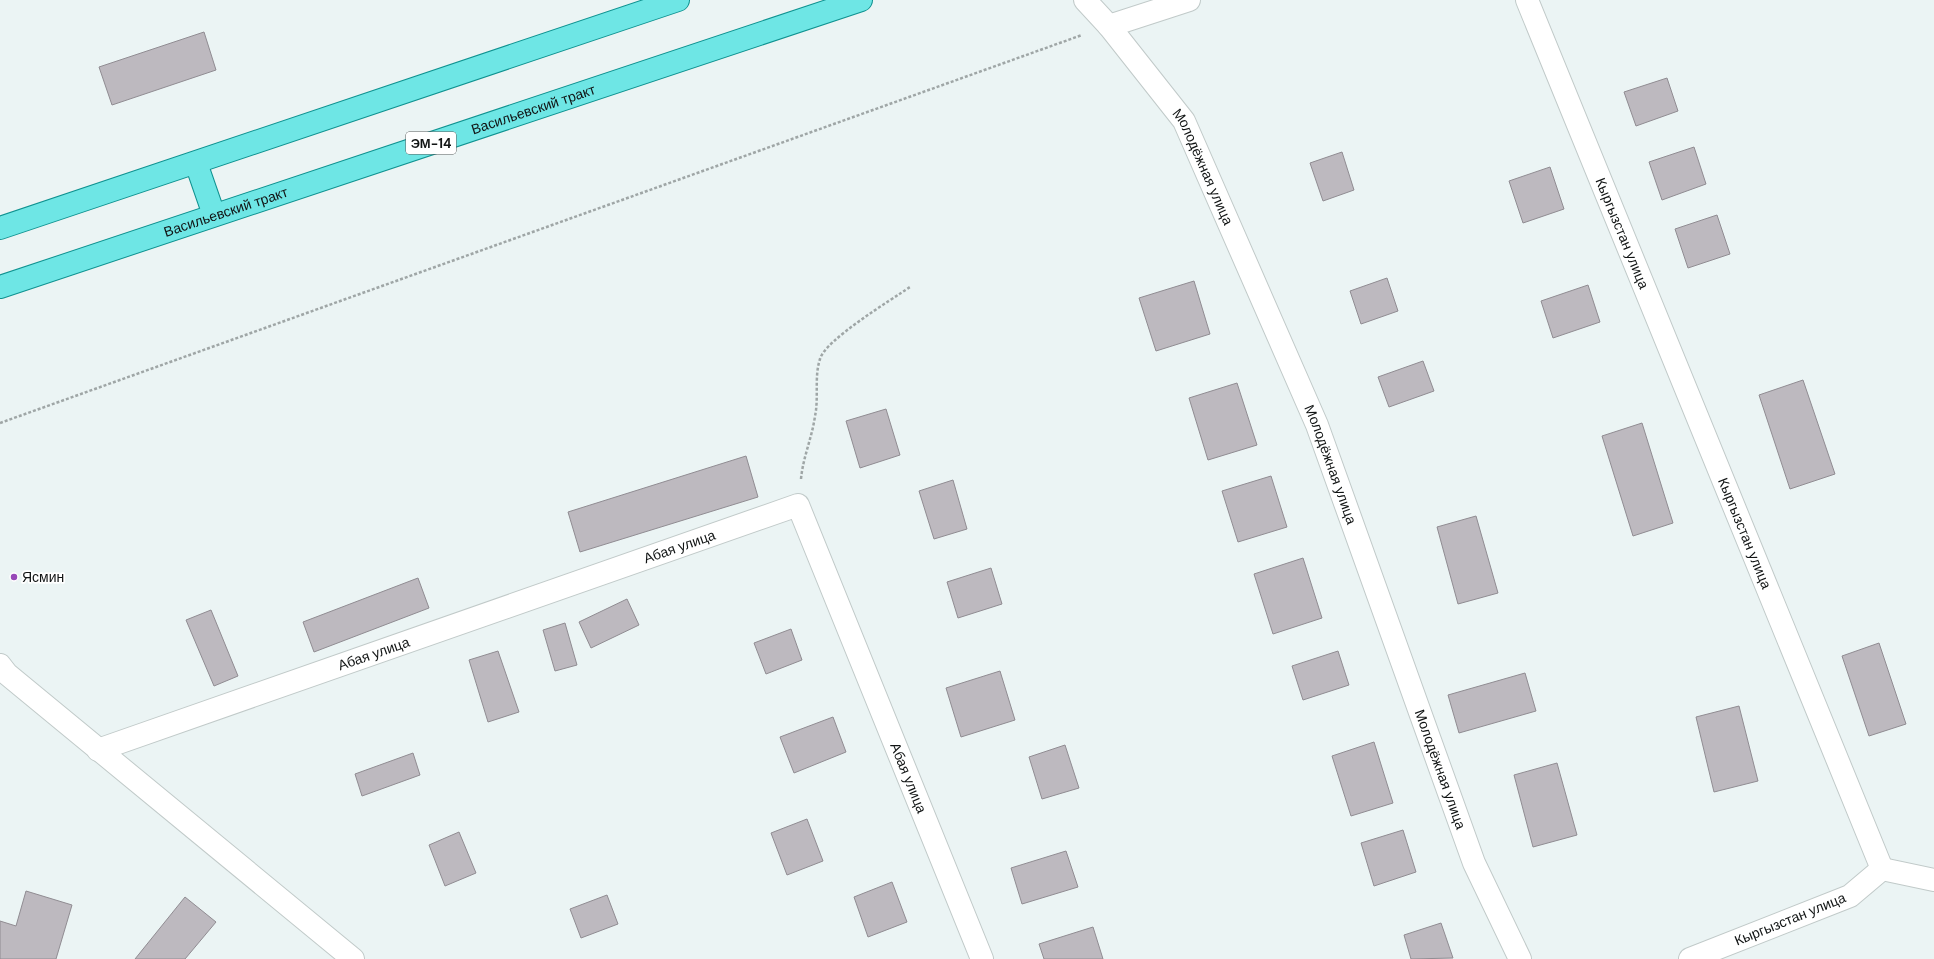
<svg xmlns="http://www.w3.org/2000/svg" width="1934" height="959" font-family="'DM Sans',sans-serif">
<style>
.building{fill:#bdb9bf;stroke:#908c92}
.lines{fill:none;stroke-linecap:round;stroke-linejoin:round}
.minor-casing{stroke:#c1cac9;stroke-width:24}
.tertiary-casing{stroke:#c1cac9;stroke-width:24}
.primary-casing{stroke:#0f9290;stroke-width:24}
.path{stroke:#9fa6a6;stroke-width:2.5;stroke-dasharray:3 2;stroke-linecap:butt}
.minor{stroke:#fff;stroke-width:22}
.tertiary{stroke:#fff;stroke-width:22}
.primary{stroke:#6ee6e5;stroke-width:22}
.poi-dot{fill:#9748b8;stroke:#fff;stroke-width:1.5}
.labels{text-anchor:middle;stroke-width:3.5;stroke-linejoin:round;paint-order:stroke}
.shield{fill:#fff;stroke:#585a5a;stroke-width:1}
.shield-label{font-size:13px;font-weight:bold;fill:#111414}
.street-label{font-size:14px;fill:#111414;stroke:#fff}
.poi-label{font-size:14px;fill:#111414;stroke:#fff;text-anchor:start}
</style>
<rect width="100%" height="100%" fill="#ebf4f4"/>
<g class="building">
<polygon points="204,32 216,70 112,105 99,67"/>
<polygon points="1667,78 1678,111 1636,126 1624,92"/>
<polygon points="1694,147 1706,184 1662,200 1649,162"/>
<polygon points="1342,152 1354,190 1323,201 1310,163"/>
<polygon points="1550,167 1564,209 1523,223 1509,181"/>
<polygon points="1717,215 1730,254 1688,268 1675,229"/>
<polygon points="1387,278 1398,311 1361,324 1350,291"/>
<polygon points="1194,281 1210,334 1156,351 1139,298"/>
<polygon points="1588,285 1600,322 1553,338 1541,301"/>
<polygon points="1423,361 1434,391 1389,407 1378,377"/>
<polygon points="1803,380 1835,474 1790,489 1759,395"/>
<polygon points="1237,383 1257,445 1208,460 1189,398"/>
<polygon points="886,409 900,455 860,468 846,421"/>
<polygon points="1642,423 1673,523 1633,536 1602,436"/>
<polygon points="746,456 758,497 580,552 568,512"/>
<polygon points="1271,476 1287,527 1238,542 1222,491"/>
<polygon points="953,480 967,529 934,539 919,491"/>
<polygon points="1476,516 1498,593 1458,604 1437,527"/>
<polygon points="1303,558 1322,618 1273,634 1254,574"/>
<polygon points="991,568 1002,604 958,618 947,582"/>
<polygon points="418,578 429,608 314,652 303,622"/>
<polygon points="627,599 639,625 591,648 579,622"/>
<polygon points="211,610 238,676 214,686 186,620"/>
<polygon points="565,623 577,665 555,671 543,630"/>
<polygon points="791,629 802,660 766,674 754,643"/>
<polygon points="1879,643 1906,724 1869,736 1842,656"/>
<polygon points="498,651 519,712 488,722 469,660"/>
<polygon points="1338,651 1349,685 1303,700 1292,666"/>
<polygon points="1000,671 1015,720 961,737 946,688"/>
<polygon points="1525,673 1536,711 1459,733 1448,695"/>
<polygon points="1739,706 1758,781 1714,792 1696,717"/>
<polygon points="833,717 846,752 794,773 780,737"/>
<polygon points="1374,742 1393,803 1351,816 1332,756"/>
<polygon points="1065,745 1079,788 1042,799 1029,757"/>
<polygon points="413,753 420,775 362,796 355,774"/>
<polygon points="1557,763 1577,835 1533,847 1514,775"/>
<polygon points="807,819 823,861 787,875 771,833"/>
<polygon points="1403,830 1416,872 1374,886 1361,843"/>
<polygon points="459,832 476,873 445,886 429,845"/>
<polygon points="1066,851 1078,887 1022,904 1011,868"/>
<polygon points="892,882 907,922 868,937 854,897"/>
<polygon points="26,891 72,905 56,959 0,959 0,921 16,926"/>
<polygon points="607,895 618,924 581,938 570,909"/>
<polygon points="185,897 216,922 185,959 135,959"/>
<polygon points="1441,923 1453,958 1411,959 1404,935"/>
<polygon points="1093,927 1103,959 1044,959 1039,944"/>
</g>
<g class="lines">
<g class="minor-casing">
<g id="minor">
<path id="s1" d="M1085,0L1109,26L1184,121L1317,425L1474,863L1520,959"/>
<path id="s2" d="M1527,0L1882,869L1850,896L1690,959"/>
<polyline points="1109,26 1189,0"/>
<path id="s3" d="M98,750L798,505L982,959"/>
<polyline points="1882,869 1934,880"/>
</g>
</g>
<g class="tertiary-casing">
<polyline id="tertiary" points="0,665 7,674 353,959"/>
</g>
<g class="primary-casing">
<g id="primary">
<polyline points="196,163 214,215"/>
<polyline points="0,228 678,0"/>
<path id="s4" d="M0,287L861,0"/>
</g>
</g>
<g class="path">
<polyline points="0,423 1082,35"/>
<path d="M801,479C803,457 812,438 815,416C819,398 814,377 820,359C825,340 891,300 910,287"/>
</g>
<use href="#minor" class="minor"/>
<use href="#tertiary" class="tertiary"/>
<use href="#primary" class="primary"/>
</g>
<circle class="poi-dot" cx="14" cy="577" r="4"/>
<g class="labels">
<rect class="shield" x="406" y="132" width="50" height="22" rx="3"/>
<g class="shield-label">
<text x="431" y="148">ЭМ-14</text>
</g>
<g class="street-label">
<text dy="5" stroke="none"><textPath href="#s4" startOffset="562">Васильевский тракт</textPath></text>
<text dy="5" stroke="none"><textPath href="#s1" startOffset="206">Молодёжная улица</textPath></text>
<text dy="5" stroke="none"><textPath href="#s4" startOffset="238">Васильевский тракт</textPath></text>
<text dy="5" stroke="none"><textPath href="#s2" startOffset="252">Кыргызстан улица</textPath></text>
<text dy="5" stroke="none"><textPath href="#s1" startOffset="530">Молодёжная улица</textPath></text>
<text dy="5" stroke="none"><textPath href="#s2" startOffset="576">Кыргызстан улица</textPath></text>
<text dy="5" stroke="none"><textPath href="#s3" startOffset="616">Абая улица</textPath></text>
<text dy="5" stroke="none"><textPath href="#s3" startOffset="292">Абая улица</textPath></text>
<text dy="5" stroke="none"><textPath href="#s1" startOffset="854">Молодёжная улица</textPath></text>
<text dy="5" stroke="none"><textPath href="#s3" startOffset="1036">Абая улица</textPath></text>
<text transform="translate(1790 919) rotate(-22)" y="5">Кыргызстан улица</text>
</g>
<g class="poi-label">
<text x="22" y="582">Ясмин</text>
</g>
</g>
</svg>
